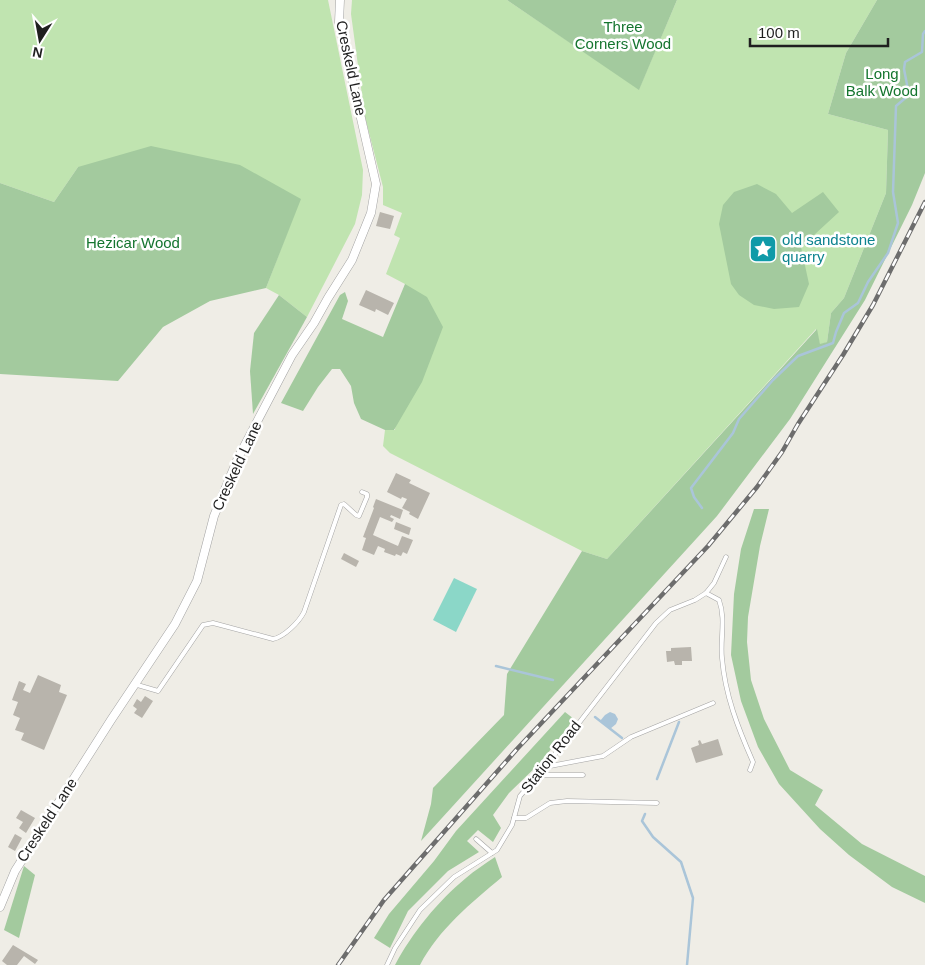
<svg xmlns="http://www.w3.org/2000/svg" width="925" height="965" font-family="Arial,sans-serif">
<style>
.grass{fill:#c0e4b0}
.forest{fill:#a3ca9e}
.pitch{fill:#8bd7c8}
.water{fill:#aac5d9}
.lines{fill:none;stroke-linecap:round;stroke-linejoin:round}
.stream{stroke:#aac5d9;stroke-width:2.5}
.building{fill:#b8b4ac}
.service-casing{stroke:#a3a3a3;stroke-width:5}
.minor-casing{stroke:#a3a3a3;stroke-width:9}
.service{stroke:#fff;stroke-width:4}
.minor{stroke:#fff;stroke-width:8}
.rail-casing{stroke:#6d6d6d;stroke-width:4.5}
.rail{stroke:#fff;stroke-width:2.5;stroke-dasharray:8;stroke-linecap:butt}
.labels{text-anchor:middle;stroke-width:5;stroke-linejoin:round;paint-order:stroke}
.park-label{font-size:15px;fill:#15752f;stroke:#fff}
.street-label{font-size:15px;fill:#1f1f1f;stroke:#fff}
.culture-label{font-size:15px;fill:#0d838f;stroke:#fff;text-anchor:start}
</style>
<rect width="100%" height="100%" fill="#efede6"/>
<g class="grass">
<polygon points="0,0 328,0 363,170 362,195 355,224 307,317 279,295 266,288 300,199 78,167 54,202 0,183"/>
<polygon points="352,0 507,0 639,89 677,0 877,0 846,53 828,114 888,130 886,193 844,298 831,313 827,342 820,345 816,329 607,559 582,551 390,453 383,446 385,430 395,430 405,284 386,274 400,238 394,235 402,213 383,205 383,187 365,117 351,14"/>
</g>
<g class="forest">
<polygon points="507,0 677,0 639,90"/>
<polygon points="877,0 925,0 925,173 912,205 865,300 790,419 717,516 421,841 431,804 433,788 504,715 507,674 582,551 607,559 817,329 820,344 827,342 831,313 844,298 886,193 888,130 828,114 846,53"/>
<polygon points="151,146 240,165 301,199 266,288 210,301 163,327 118,381 0,374 0,183 54,202 78,167"/>
<polygon points="757,184 776,194 792,213 823,192 839,212 801,247 809,284 799,307 774,309 754,305 739,295 731,284 719,224 723,205 734,192"/>
<polygon points="405,284 427,297 443,327 422,382 394,430 385,430 361,419 354,403 351,386 340,369 332,369 318,387 303,411 281,403 340,295 345,292 348,301 342,319 383,337"/>
<polygon points="279,295 307,317 253,414 250,371 254,333"/>
<polygon points="754,509 769,509 760,546 748,617 747,642 751,680 764,719 790,770 823,790 815,805 862,844 925,876 925,903 892,887 849,855 820,829 779,784 758,747 741,701 731,655 734,594 741,549"/>
<polygon points="565,712 574,719 541,762 509,793 493,815 501,828 493,842 478,830 467,841 479,852 448,871 408,911 390,948 374,938 389,914 434,861 456,831"/>
<path d="M495,857L502,877C471,903 439,929 420,965H395C412,933 438,901 466,878C475,870 485,864 495,857Z"/>
<polygon points="24,866 35,875 19,938 4,930"/>
</g>
<polygon class="pitch" points="454,578 477,589 456,632 433,620"/>
<polygon class="water" points="610,712 615,714 618,719 616,724 610,729 600,721 605,715"/>
<g class="lines">
<g class="stream">
<polyline points="702,508 694,497 691,488 733,433 739,419 773,380 798,356 833,343 836,332 844,313 858,303 868,282 888,253 898,223 893,192 896,106 909,95 904,69 905,62 922,52 923,34 925,31"/>
<polyline points="496,666 553,680"/>
<polyline points="595,717 622,738"/>
<polyline points="657,779 679,722"/>
<polyline points="645,814 642,821 653,837 681,862 693,898 687,965"/>
</g>
</g>
<g class="building">
<polygon points="380,212 394,216 390,229 376,226"/>
<polygon points="366,290 394,303 388,315 376,309 375,312 359,305"/>
<polygon points="396,473 411,480 409,483 430,493 418,519 409,514 410,512 402,508 407,499 402,497 401,499 387,492"/>
<polygon points="376,499 403,510 400,519 391,515 390,517 394,519 392,522 380,517 373,535 398,546 402,536 413,540 407,554 403,552 401,556 396,554 395,556 384,552 385,549 378,546 374,555 362,550 366,538 363,537 374,508 373,507"/>
<polygon points="396,522 411,528 409,535 394,529"/>
<polygon points="344,553 359,561 356,567 341,559"/>
<polygon points="691,647 692,661 682,661 682,665 675,665 674,661 667,662 666,651 671,651 671,648"/>
<polygon points="38,675 61,685 59,692 67,695 44,750 21,740 24,733 15,730 20,718 13,715 18,702 12,700 19,681 26,684 23,690 30,693"/>
<polygon points="145,696 153,701 142,718 134,713 137,709 133,706 137,699 141,702"/>
<polygon points="718,739 723,755 696,763 691,748 699,745 698,741 700,740 702,744"/>
<polygon points="21,810 35,818 26,833 19,828 23,822 16,818"/>
<polygon points="15,834 22,838 15,851 8,847"/>
<polygon points="13,945 38,960 35,964 24,956 17,965 7,965 2,961"/>
</g>
<g class="lines">
<g class="service-casing">
<g id="service">
<path d="M706,593L719,600C726,619 720,639 722,658C725,695 738,728 753,762L750,770"/>
<path d="M134,684L158,691L203,625L213,623L273,639C284,637 299,622 304,612L341,505L344,504L356,515L359,516L367,497V494L362,492"/>
<polyline points="545,767 603,756 631,737 713,703"/>
<polyline points="539,775 583,775"/>
<polyline points="514,818 526,818 550,803 567,801 657,803"/>
<polyline points="476,839 492,853"/>
<polyline points="387,965 395,948 420,910 454,877 497,850 512,825 520,796 545,767 656,623 670,610 695,600 706,593 714,583 726,557"/>
</g>
</g>
<g class="minor-casing">
<polyline id="minor" points="0,907 15,871 111,720 175,624 197,581 214,516 238,458 292,355 314,323 328,298 352,260 371,213 376,184 339,22 340,0"/>
</g>
<use href="#service" class="service"/>
<use href="#minor" class="minor"/>
<g class="rail-casing">
<polyline id="rail" points="338,965 384,900 436,841 517,749 708,546 757,487 782,452 798,424 843,355 873,305 925,202"/>
</g>
<use href="#rail" class="rail"/>
</g>
<defs>
<g id="sight-square" transform="scale(1.4375)"><rect x="-9" y="-9" width="18" height="18" rx="4" fill="#0f9aa8" stroke="#fff"/><path d="M0-6L1.8-2.2L6-1.7L2.9 1.2L3.7 5.4L0 3.3L-3.7 5.4L-2.9 1.2L-6-1.7L-1.8-2.2Z" fill="#fff"/></g>
</defs>
<g fill-rule="evenodd">
<use href="#sight-square" x="763" y="249"/>
</g>
<g class="labels">
<g class="park-label">
<text x="623" y="32">Three<tspan x="623" dy="17">Corners Wood</tspan></text>
<text x="882" y="79">Long<tspan x="882" dy="17">Balk Wood</tspan></text>
<text x="133" y="248">Hezicar Wood</text>
</g>
<g class="street-label">
<text transform="translate(351 68) rotate(78)" y="5">Creskeld Lane</text>
<text transform="translate(237 466) rotate(-65)" y="5">Creskeld Lane</text>
<text transform="translate(551 757) rotate(-52)" y="5">Station Road</text>
<text transform="translate(47 820) rotate(-57)" y="5">Creskeld Lane</text>
</g>
<g class="culture-label">
<text x="782" y="245">old sandstone<tspan x="782" dy="17">quarry</tspan></text>
</g>
</g>
<g transform="translate(40 40) rotate(191)" stroke="#ffffff" stroke-width="4" paint-order="stroke">
<path d="M0-4L9 19L0 12L-9 19Z" fill="#1f1f1f"/>
<text y="-8" font-size="14" font-weight="bold" text-anchor="middle" fill="#1f1f1f">N</text>
</g>
<path d="M750 38v8h138v-8" fill="none" stroke="#1f1f1f" stroke-width="2.5"/>
<text x="758" y="38" font-size="15" fill="#1f1f1f" stroke="#ffffff" stroke-width="4" paint-order="stroke">100 m</text>
</svg>
